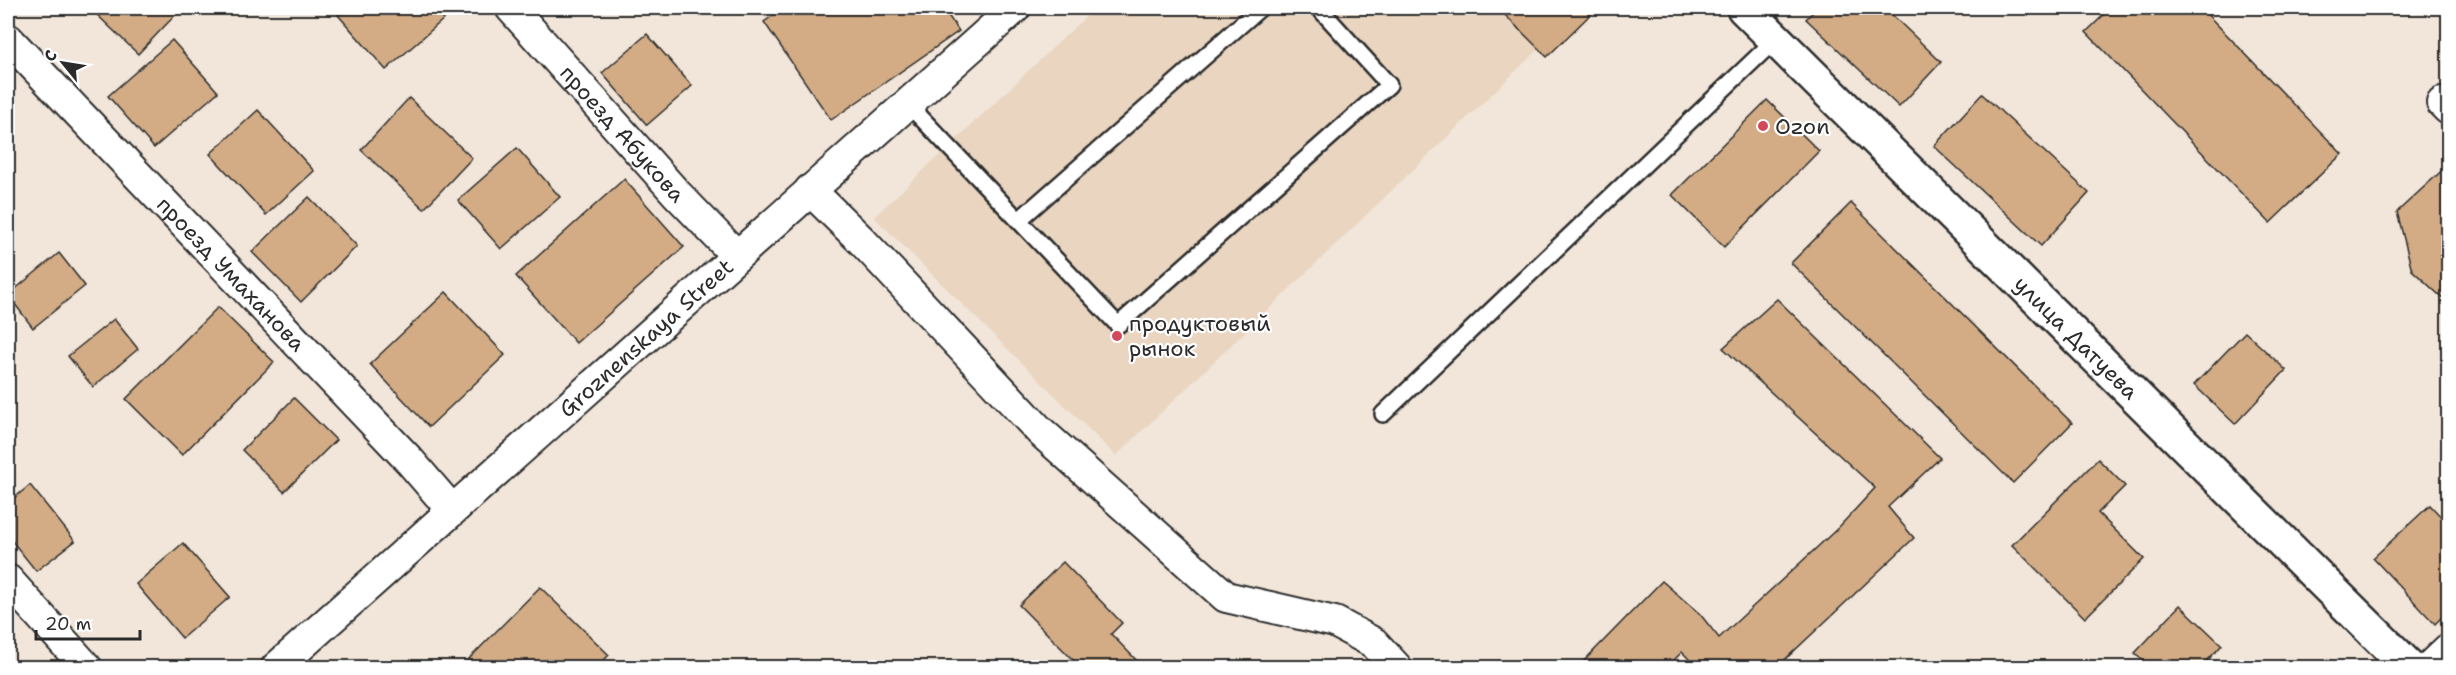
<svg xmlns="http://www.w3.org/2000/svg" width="2456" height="675" font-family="'Shantell Sans',sans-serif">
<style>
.built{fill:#e9d5c0}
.building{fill:#d3ac85;stroke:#2b2b2b;stroke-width:1.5}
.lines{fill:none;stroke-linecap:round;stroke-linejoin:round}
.service-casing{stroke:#2b2b2b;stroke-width:20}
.minor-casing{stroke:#2b2b2b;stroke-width:34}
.tertiary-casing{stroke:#2b2b2b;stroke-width:38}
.service{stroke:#fff;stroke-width:15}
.minor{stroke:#fff;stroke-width:30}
.tertiary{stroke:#fff;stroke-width:33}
.poi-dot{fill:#d1495b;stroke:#fff;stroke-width:2}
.labels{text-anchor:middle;stroke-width:4.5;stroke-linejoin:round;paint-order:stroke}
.poi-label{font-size:22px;fill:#2b2b2b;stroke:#fff;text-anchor:start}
.street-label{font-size:22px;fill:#2b2b2b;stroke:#fff}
</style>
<rect width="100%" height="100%" fill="#f2e6da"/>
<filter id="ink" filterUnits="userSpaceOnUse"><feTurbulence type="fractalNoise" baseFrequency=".0167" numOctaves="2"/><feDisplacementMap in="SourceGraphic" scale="12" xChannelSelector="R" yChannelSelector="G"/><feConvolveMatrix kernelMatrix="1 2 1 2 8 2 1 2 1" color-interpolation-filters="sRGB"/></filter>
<g filter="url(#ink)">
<polygon class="built" points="1095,8 1513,8 1547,41 1116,456 874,217"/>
<g class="building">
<polygon points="90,8 182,8 138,54"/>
<polygon points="346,8 452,8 454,10 386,70 338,15"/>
<polygon points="784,8 943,8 959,31 831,120 764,22"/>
<polygon points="1498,8 1597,8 1547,57"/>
<polygon points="1817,8 1885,8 1941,62 1899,107 1806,19"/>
<polygon points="2111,8 2201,8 2342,154 2270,223 2086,32"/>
<polygon points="647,34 692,86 647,125 602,73"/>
<polygon points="172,40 218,92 154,148 108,96"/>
<polygon points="1982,94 2089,193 2041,246 1934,146"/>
<polygon points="409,98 472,158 424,209 361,150"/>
<polygon points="1767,100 1819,151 1724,247 1672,195"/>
<polygon points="258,110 314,171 266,215 210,154"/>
<polygon points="517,148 560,197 501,249 458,200"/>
<polygon points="2448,165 2448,303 2412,270 2397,212"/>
<polygon points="624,179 684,247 576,343 516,276"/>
<polygon points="309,197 357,246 301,302 252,252"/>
<polygon points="1851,203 2072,423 2013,483 1791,263"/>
<polygon points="59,253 85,286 33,328 8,295"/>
<polygon points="446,292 505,355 429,427 370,364"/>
<polygon points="1777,299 1940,458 1888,507 1914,538 1776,668 1698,668 1682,652 1666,668 1577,668 1662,581 1700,614 1719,638 1839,527 1875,488 1723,348"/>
<polygon points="218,307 274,362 182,455 126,399"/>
<polygon points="114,319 138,349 93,387 68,356"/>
<polygon points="2245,332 2286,370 2235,424 2194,385"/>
<polygon points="294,398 336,440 284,492 242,450"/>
<polygon points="2098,459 2125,486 2098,513 2144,559 2085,618 2012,545"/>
<polygon points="30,485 75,541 36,571 8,536 8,503"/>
<polygon points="2430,505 2448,524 2448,611 2435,624 2373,558"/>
<polygon points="183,543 230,597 182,638 136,584"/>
<polygon points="1063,562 1122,623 1111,634 1144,668 1071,668 1076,663 1019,605"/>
<polygon points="540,587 609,655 596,668 460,668"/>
<polygon points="2180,605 2222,645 2200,668 2150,668 2135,653"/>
</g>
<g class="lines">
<g class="service-casing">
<g id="service">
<polyline points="908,104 1118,325 1389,85 1319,8"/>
<polyline points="1019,220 1260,8"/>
<polyline points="1383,414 1776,39"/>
</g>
</g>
<g class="minor-casing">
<g id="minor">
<path id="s1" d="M511,8L676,193L737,256"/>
<path id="s2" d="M8,39L409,460L452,510"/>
<polyline points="2442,103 2448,109"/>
<polyline points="810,190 863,242 1040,431 1226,597 1335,622 1374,643 1397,668"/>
<polyline points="8,580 87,668"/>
<path id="s3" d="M276,668L1015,8"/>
<polyline points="2428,668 2448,649"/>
</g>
</g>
<g class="tertiary-casing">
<g id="tertiary">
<path id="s4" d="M1744,8L2410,668"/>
</g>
</g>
<use href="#service" class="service"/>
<use href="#minor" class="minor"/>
<use href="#tertiary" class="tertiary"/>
</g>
</g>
<g class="poi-dot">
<circle cx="1763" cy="126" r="6"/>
<circle cx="1117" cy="336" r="6"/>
</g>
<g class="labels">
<g class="poi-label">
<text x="1775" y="134">Ozon</text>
<text x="1129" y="331">продуктовый<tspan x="1129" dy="25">рынок</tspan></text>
</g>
<g class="street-label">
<text dy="8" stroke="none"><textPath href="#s1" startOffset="168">проезд Абукова</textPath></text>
<text dy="8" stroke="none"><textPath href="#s2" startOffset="324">проезд Умаханова</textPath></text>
<text dy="8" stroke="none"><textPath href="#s3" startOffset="496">Groznenskaya Street</textPath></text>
<text dy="8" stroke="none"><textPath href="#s4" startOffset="468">улица Датуева</textPath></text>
</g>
</g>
<rect width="2456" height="675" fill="none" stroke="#fff" stroke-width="30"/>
<rect x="15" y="15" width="2426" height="645" fill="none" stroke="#2b2b2b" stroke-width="2" filter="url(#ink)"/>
<g transform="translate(63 63) rotate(300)" stroke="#ffffff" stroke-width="4.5" paint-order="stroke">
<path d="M0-4.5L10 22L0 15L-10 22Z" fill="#2b2b2b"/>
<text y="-9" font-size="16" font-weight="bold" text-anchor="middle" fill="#2b2b2b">С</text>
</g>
<path d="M36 630v9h104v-9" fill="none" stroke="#2b2b2b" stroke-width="3"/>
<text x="45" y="630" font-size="18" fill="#2b2b2b" stroke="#ffffff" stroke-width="4.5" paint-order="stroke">20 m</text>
</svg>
